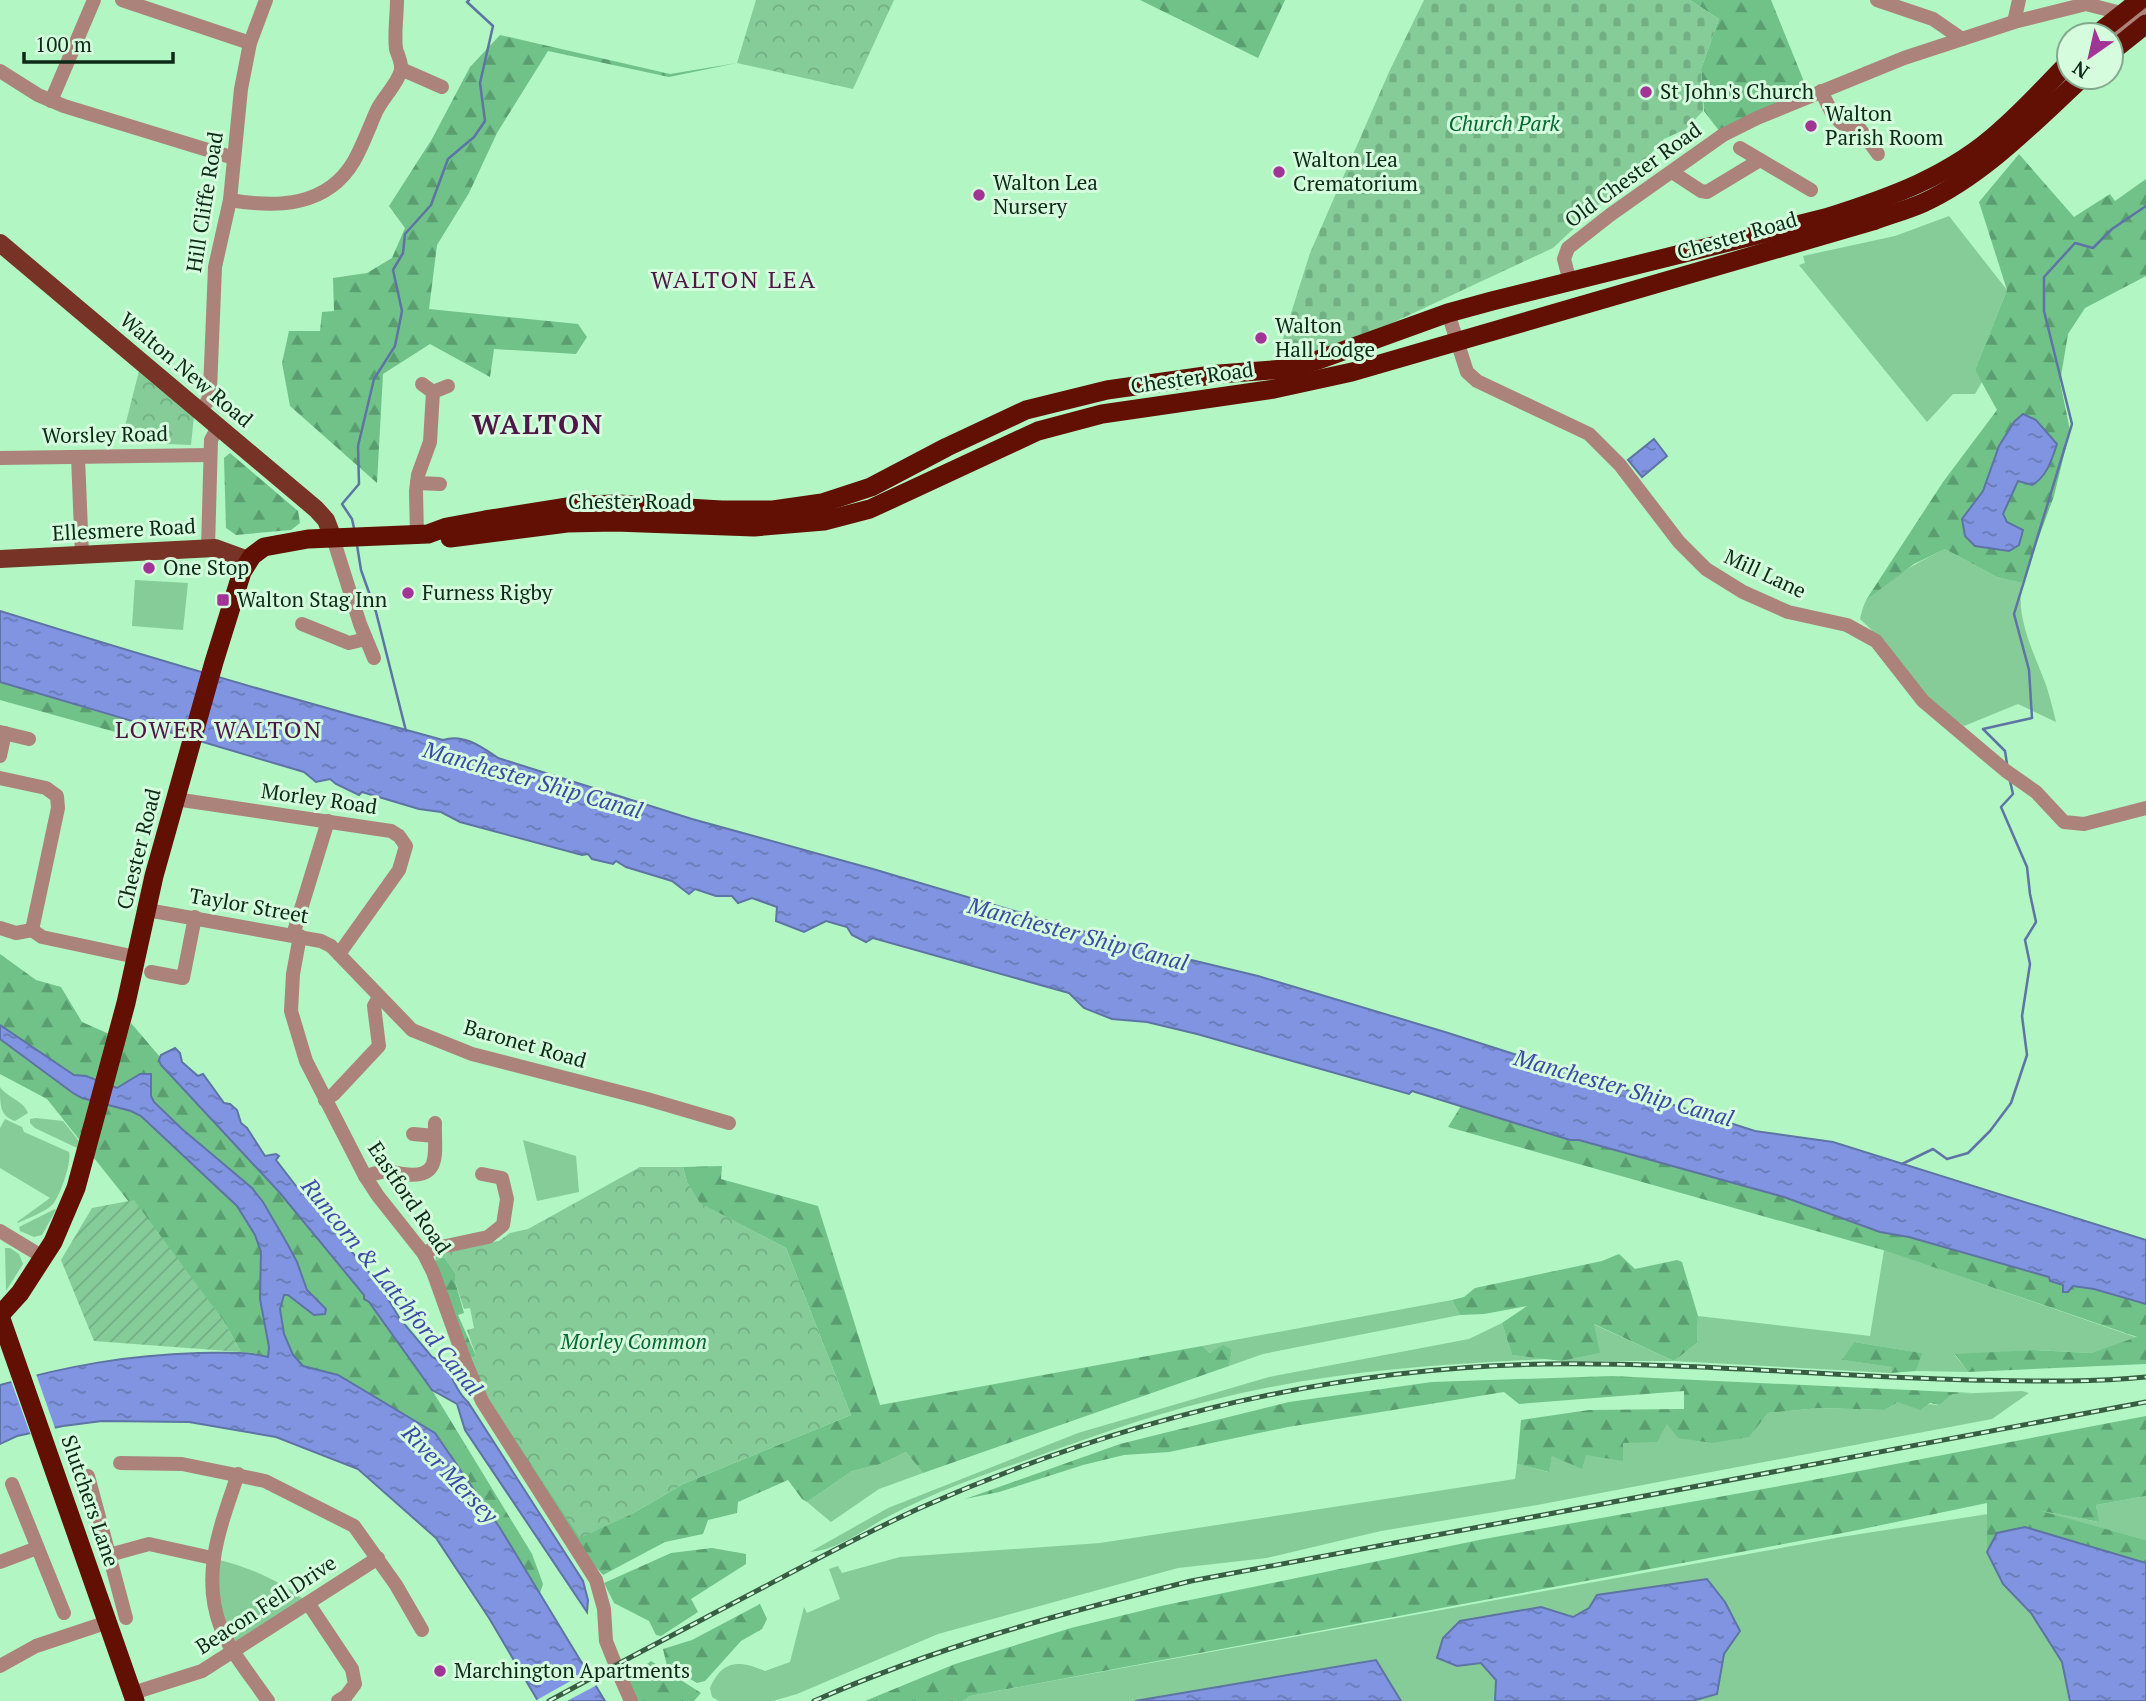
<svg xmlns="http://www.w3.org/2000/svg" width="2146" height="1701" font-family="'PT Serif',serif">
<style>
.grass{fill:#86cc99}
.forest{fill:url(#forest-firs)}
.cemetery{fill:url(#cemetery-stones)}
.park{fill:url(#park-crowns)}
.garden{fill:url(#garden-furrows)}
.water{fill:url(#water-ripples);stroke:#5e74a4;stroke-width:2}
.pier{fill:#b1f6c3}
.lines{fill:none;stroke-linecap:round;stroke-linejoin:round}
.stream{stroke:#5e74a4;stroke-width:2.5}
.minor{stroke:#ac837b;stroke-width:14}
.major{stroke:#763326;stroke-width:18}
.highway{stroke:#611003;stroke-width:19}
.rail-casing{stroke:#375d43;stroke-width:5}
.rail{stroke:#d4fcdd;stroke-width:2.5;stroke-dasharray:8;stroke-linecap:butt}
.poi-dot{fill:#a13596;stroke:#d4fcdd;stroke-width:2.5}
.labels{text-anchor:middle;stroke-width:6;stroke-linejoin:round;paint-order:stroke}
.poi-label{font-size:21px;fill:#0d2917;stroke:#d4fcdd;text-anchor:start}
.park-label{font-size:21px;font-style:italic;fill:#056834;stroke:#d4fcdd}
.street-label{font-size:21px;fill:#0d2917;stroke:#d4fcdd}
.water-label{font-size:23px;font-style:italic;fill:#3b4aa4;stroke:#d4fcdd}
.quarter-label{font-size:24px;letter-spacing:2px;fill:#4c1947;stroke:#d4fcdd}
.district-label{font-size:28px;font-weight:bold;letter-spacing:2px;fill:#4c1947;stroke:#d4fcdd}
</style>
<defs>
<pattern id="forest-firs" width="22" height="20" patternUnits="userSpaceOnUse" patternTransform="scale(1.75)"><rect width="22" height="20" fill="#70c289"/><path d="M5 1l3.5 6h-7zM16 11l3.5 6h-7z" fill="#5a9e6f"/></pattern>
<pattern id="cemetery-stones" width="16" height="16" patternUnits="userSpaceOnUse" patternTransform="scale(1.75)"><rect width="16" height="16" fill="#86cc99"/><path d="M2 7V4a2 2 0 0 1 4 0v3zM10 15v-3a2 2 0 0 1 4 0v3z" fill="#72af83"/></pattern>
<pattern id="park-crowns" width="20" height="18" patternUnits="userSpaceOnUse" patternTransform="scale(1.75)"><rect width="20" height="18" fill="#86cc99"/><path d="M2 6a3 3 0 1 1 6 0M12 15a3 3 0 1 1 6 0" fill="none" stroke="#72af83"/></pattern>
<pattern id="garden-furrows" width="10" height="10" patternUnits="userSpaceOnUse" patternTransform="scale(1.75)"><rect width="10" height="10" fill="#86cc99"/><path d="M-1 1l2-2M0 10L10 0M9 11l2-2" fill="none" stroke="#72af83"/></pattern>
<pattern id="water-ripples" width="26" height="14" patternUnits="userSpaceOnUse" patternTransform="scale(1.75)"><rect width="26" height="14" fill="#8194e1"/><path d="M2 4q2-2 4 0t4 0M15 11q2-2 4 0t4 0" fill="none" stroke="#6879b5"/></pattern>
</defs>
<rect width="100%" height="100%" fill="#b1f6c3"/>
<g class="grass">
<polygon points="1949,216 2007,290 1975,370 1982,382 1975,394 1953,394 1927,422 1799,265 1805,263 1803,256 1895,236"/>
<path d="M1945,549L1997,577L2022,583C2015,617 2034,653 2046,685C2050,697 2053,710 2056,722L2018,704L1964,726L1927,699L1879,637L1860,619C1862,612 1863,604 1868,598C1882,581 1925,559 1945,549Z"/>
<polygon points="135,580 188,583 183,630 132,626"/>
<path d="M0,1087C8,1098 24,1101 28,1113L15,1121C0,1116 0,1105 0,1087Z"/>
<polygon points="36,1118 63,1121 79,1141 77,1148 35,1128 30,1123 30,1119"/>
<path d="M5,1119L22,1127L24,1132L69,1152C72,1162 60,1196 53,1204C45,1212 28,1218 18,1223L17,1222L50,1198L0,1168V1128Z"/>
<polygon points="523,1140 576,1156 579,1192 537,1201"/>
<polygon points="55,1209 56,1210 42,1235 34,1237 20,1231 19,1227"/>
<polygon points="10,1248 19,1254 23,1264 6,1291 5,1248"/>
<polygon points="1884,1250 2138,1338 2091,1353 2033,1350 1955,1355 1968,1372 1916,1371 1921,1353 1854,1342 1843,1360 1893,1367 1891,1373 1674,1361 1562,1361 1599,1353 1593,1324 1674,1361 1697,1343 1698,1316 1870,1336"/>
<polygon points="1452,1300 1460,1315 1263,1354 1229,1366 1232,1350 1210,1353 1202,1346"/>
<path d="M1502,1323L1512,1355L1549,1359C1435,1364 1320,1372 1209,1401C1144,1417 1081,1441 1018,1463C976,1477 934,1493 895,1513C868,1526 840,1550 810,1552L888,1508L1078,1433L1269,1377L1469,1339Z"/>
<path d="M2022,1391L2029,1393L1992,1419L1537,1505L1381,1531L1267,1558L1178,1568L938,1634L797,1694L773,1701H719L712,1697L710,1688C722,1659 740,1660 765,1671L790,1662L804,1607L807,1613L840,1599L829,1569L838,1566L842,1573L900,1557L1100,1543L1515,1479L1517,1464L1548,1472L1552,1456L1586,1455L1623,1442L1667,1424L1748,1437L1768,1413L1819,1408L1885,1410L1898,1402L1940,1405L1953,1394Z"/>
<polygon points="906,1452 923,1473 879,1489 831,1522 807,1502 852,1471 881,1464"/>
<polygon points="2146,1496 2146,1540 2023,1507 2098,1522 2096,1505"/>
<polygon points="1988,1514 1987,1552 2003,1584 2031,1613 2062,1662 2070,1701 1692,1701 1717,1694 1724,1654 1739,1631 1589,1608 1573,1617 1541,1607 1457,1666 1481,1663 1496,1680 1495,1701 1401,1701 1376,1660 1135,1701 960,1701 970,1696 1841,1537"/>
<path d="M212,1558C248,1567 279,1579 308,1603L234,1650L221,1628Z"/>
</g>
<g class="forest">
<polygon points="1140,0 1285,0 1258,58"/>
<polygon points="1690,0 1771,0 1807,89 1720,132 1704,111 1701,69 1719,19"/>
<polygon points="500,35 670,74 737,63 669,77 548,51 497,133 469,193 437,245 429,309 578,324 587,337 576,354 494,349 490,377 430,344 383,374 377,483 290,406 282,363 289,331 320,331 322,312 334,311 333,278 367,273 392,258 405,228 389,206 432,139 470,67"/>
<polygon points="2019,154 2074,217 2110,194 2115,201 2146,179 2146,276 2085,308 2068,334 2060,382 2070,430 2054,496 2022,583 1997,577 1945,549 1914,564 1866,600 1943,482 1997,410 1975,370 2007,290 1979,202"/>
<polygon points="230,453 298,511 300,523 291,530 236,535 226,528 224,458"/>
<polygon points="0,682 125,720 119,733 0,700"/>
<polygon points="0,954 36,980 61,987 82,1022 125,1041 131,1023 160,1057 159,1061 316,1234 364,1295 364,1299 369,1302 432,1390 532,1554 543,1584 539,1596 500,1528 435,1433 338,1375 254,1353 241,1352 223,1320 47,1099 0,1074"/>
<polygon points="1461,1106 1570,1140 1579,1140 1784,1197 1880,1232 1909,1237 2049,1277 2050,1281 2064,1285 2063,1292 2073,1285 2094,1289 2146,1304 2146,1364 1968,1372 1955,1354 2033,1350 2091,1353 2137,1337 1883,1250 1448,1127"/>
<polygon points="722,1166 721,1179 818,1206 880,1405 1202,1346 1210,1353 1223,1345 1232,1350 1229,1366 923,1473 906,1452 881,1464 852,1471 807,1502 802,1499 788,1480 738,1502 737,1513 708,1520 703,1534 665,1542 603,1575 587,1557 482,1401 437,1270 435,1261 444,1257 455,1273 455,1281 464,1313 458,1315 476,1356 469,1359 632,1514 683,1484 851,1415 786,1248 699,1203 687,1182 683,1167"/>
<polygon points="1619,1254 1635,1269 1677,1260 1682,1262 1698,1316 1697,1343 1674,1361 1594,1324 1600,1353 1562,1361 1512,1355 1502,1323 1527,1306 1484,1314 1460,1315 1452,1300 1464,1297 1475,1288 1602,1261"/>
<polygon points="1854,1342 1922,1353 1916,1371 1891,1373 1892,1367 1842,1360"/>
<polygon points="1612,1376 1972,1393 1953,1394 1940,1405 1930,1403 1920,1410 1898,1402 1885,1410 1819,1408 1768,1413 1749,1437 1712,1443 1678,1438 1667,1424 1657,1442 1623,1443 1623,1461 1586,1455 1582,1469 1552,1456 1549,1472 1517,1464 1521,1420 1589,1410 1684,1409 1684,1391 1519,1404 1504,1392 1288,1427 1169,1452 1124,1455 1083,1465 999,1492 965,1499 1120,1444 1289,1402 1432,1382"/>
<polygon points="2146,1416 2146,1496 2096,1505 2099,1522 2037,1510 2146,1540 2146,1563 2025,1527 1997,1533 1987,1552 1987,1503 1848,1532 970,1696 962,1701 865,1701 955,1664 1071,1628 1161,1606 1484,1539 1802,1482"/>
<polygon points="712,1548 746,1554 746,1564 691,1599 698,1612 661,1636 656,1635 649,1621 614,1603 604,1583 671,1553"/>
<polygon points="760,1604 767,1619 762,1629 741,1641 705,1681 697,1683 667,1666 663,1649 692,1640"/>
<polygon points="651,1661 701,1693 694,1701 631,1701 623,1682"/>
</g>
<polygon class="cemetery" points="1424,0 1690,0 1719,19 1701,69 1703,111 1686,129 1664,139 1639,167 1553,248 1390,324 1325,352 1276,361 1310,253 1389,72"/>
<g class="park">
<polygon points="756,0 894,0 853,89 737,63"/>
<polygon points="139,371 194,416 191,445 121,442"/>
<polygon points="640,1167 683,1167 687,1182 700,1203 786,1248 851,1415 683,1484 632,1514 580,1538 488,1399 469,1359 476,1356 467,1330 474,1328 470,1308 464,1309 455,1281 455,1273 444,1257 435,1261 437,1252 442,1249 499,1241 510,1233 528,1229"/>
</g>
<polygon class="garden" points="134,1200 223,1320 241,1352 94,1341 61,1260 92,1208"/>
<g class="water">
<path d="M2023,414L2036,420L2057,444C2052,459 2047,477 2032,485L2018,481L2003,514L2007,522L2023,530L2019,545L2009,551L1975,546L1965,536L1962,519L1983,491L1999,446L2014,422Z"/>
<polygon points="1654,439 1667,456 1642,477 1628,460"/>
<path d="M0,611C147,657 294,700 443,740C463,733 482,747 498,758L692,819L873,869L1133,946L1258,976L1445,1032L1755,1131L1833,1142L2146,1240V1304L2094,1289L2073,1286L2068,1292H2063V1285L2050,1281L2049,1277L1909,1237L1880,1232L1784,1197L1579,1140H1570L1412,1091L1409,1094L1197,1034L1147,1022L1112,1019L1084,1008L1069,993L873,938L866,942L852,935L847,927L826,921L804,932L776,921L777,907L752,898L738,903L732,896H716L695,889L689,894L672,881L626,867L616,861L613,864L592,859L588,854L582,855L460,822L441,812L419,809L362,792L359,795L336,784L330,779L316,782L304,772L0,682Z"/>
<path d="M0,1025L74,1075L86,1076L117,1088L140,1074H151V1096L154,1102L182,1129L252,1188L263,1202L288,1245L297,1262L307,1290L326,1309L325,1314L314,1315L288,1295H284L280,1309L284,1334L293,1355L303,1366L338,1375L435,1433L500,1528L605,1701H538L489,1618L436,1538L358,1469L276,1437L189,1422L102,1421L63,1426L17,1436L0,1444V1385C67,1366 128,1355 198,1353C222,1353 245,1351 268,1357L269,1347L260,1299L261,1252L255,1235L237,1206L141,1116L131,1111L82,1098L73,1093L0,1039Z"/>
<path d="M175,1048L180,1053L182,1062L198,1076L203,1074L224,1103L230,1104L237,1110L241,1123L247,1128L265,1156L276,1154L279,1156L276,1160L296,1186L307,1190L308,1196L328,1217L346,1245L379,1284L400,1319L432,1357C452,1365 453,1390 468,1402L583,1581L588,1600L587,1612L465,1430L457,1404L432,1390L369,1302L364,1299V1295L280,1193L161,1065L159,1060L161,1055Z"/>
<polygon points="2025,1527 2146,1563 2146,1701 2070,1701 2062,1662 2031,1613 2003,1584 1987,1552 1997,1533"/>
<polygon points="1707,1579 1725,1602 1740,1631 1724,1654 1717,1694 1692,1701 1495,1701 1496,1680 1481,1663 1457,1666 1437,1658 1443,1638 1460,1621 1541,1607 1573,1617 1589,1608 1597,1595"/>
<polygon points="1376,1660 1401,1701 1135,1701"/>
</g>
<g class="pier">
<polygon points="35,1371 56,1431 31,1436 10,1378"/>
<polygon points="590,1670 599,1684 567,1701 535,1701"/>
</g>
<g class="lines">
<g class="stream">
<polyline points="354,528 352,519 342,504 359,484 358,446 374,379 395,346 402,311 393,270 403,253 405,234 431,205 448,159 474,137 485,121 480,83 493,26 467,2 469,0"/>
<polyline points="357,545 361,570 376,612 406,731"/>
<polyline points="2007,764 2005,751 1983,729 2032,718 2029,670 2014,614 2072,424 2044,311 2044,277 2075,243 2093,248 2112,229 2146,206"/>
<polyline points="1902,1164 1933,1149 1947,1159 1968,1153 1990,1131 2011,1103 2027,1055 2022,1016 2030,964 2025,940 2036,922 2030,894 2027,867 2001,807 2013,794 2010,781"/>
</g>
<g class="minor">
<polyline points="122,0 250,43"/>
<polyline points="1877,0 1933,19 1962,39"/>
<polyline points="2014,22 2019,0"/>
<polyline points="2106,25 2118,29 2146,13"/>
<polyline points="401,69 442,87"/>
<polyline points="0,71 38,95 64,106 234,158"/>
<polyline points="1821,91 1832,113 1841,123 1860,129 1878,154"/>
<polyline points="51,101 94,0"/>
<polyline points="1740,148 1811,190"/>
<polyline points="1672,172 1701,191 1707,192 1760,160"/>
<path d="M230,200C277,208 327,207 354,161C363,145 369,128 376,112C382,98 398,84 401,70C402,62 398,56 396,49C394,33 397,16 397,0"/>
<polyline points="1570,282 1564,259 1568,248 1610,215 1723,135 1757,118 1904,58 2014,22 2086,4 2121,13"/>
<polyline points="1448,313 1467,372 1477,381 1589,434 1620,465 1679,542 1706,569 1743,592 1788,612 1847,625 1876,641 1923,701 2006,771 2036,792 2064,822 2084,824 2146,808"/>
<polyline points="422,384 433,392 448,386"/>
<polyline points="201,412 208,400 210,390 215,267 230,200 241,89 250,43 266,0"/>
<polyline points="78,457 82,555"/>
<polyline points="0,458 210,455"/>
<polyline points="417,483 440,484"/>
<polyline points="417,536 416,491 418,475 430,442 433,392"/>
<polyline points="333,538 360,624 374,658"/>
<polyline points="208,548 211,440 218,427"/>
<polyline points="302,624 349,643 366,639"/>
<polyline points="0,732 29,739"/>
<polyline points="0,756 5,733"/>
<polyline points="0,778 46,788 57,796 58,808 32,930"/>
<polyline points="175,799 391,831 399,836 406,846 399,870 339,954"/>
<polyline points="147,910 321,941 331,946 412,1030 472,1054 647,1099 729,1123"/>
<polyline points="0,928 16,933 32,930 42,937 136,957"/>
<polyline points="293,935 328,821"/>
<polyline points="300,936 293,974 291,1011 306,1061 365,1176 378,1196 424,1254 433,1272 465,1361 482,1401 596,1580 604,1609 606,1641 614,1661"/>
<polyline points="151,972 183,978 195,917"/>
<polyline points="325,1100 334,1094 379,1046 374,1006 379,997"/>
<polyline points="413,1134 435,1136"/>
<path d="M365,1176C371,1175 375,1173 381,1172C387,1170 396,1173 403,1174C443,1180 434,1152 435,1123"/>
<polyline points="0,1231 43,1257"/>
<polyline points="424,1254 432,1249 488,1237 503,1225 507,1199 502,1178 482,1174"/>
<polyline points="120,1463 182,1464 265,1481 354,1526 396,1585 422,1630"/>
<path d="M238,1474C221,1525 200,1575 221,1628C229,1650 254,1680 268,1701"/>
<polyline points="88,1476 126,1618"/>
<polyline points="12,1484 64,1613"/>
<polyline points="109,1555 149,1544 212,1558"/>
<polyline points="0,1562 37,1548"/>
<polyline points="308,1603 352,1669 355,1684 346,1696 338,1701"/>
<polyline points="0,1666 36,1646 108,1622"/>
<polyline points="619,1674 631,1701"/>
<polyline points="133,1693 202,1671 378,1558"/>
</g>
<g class="major">
<polyline points="0,243 316,509 326,520 333,538"/>
<polyline points="0,559 215,548 248,560"/>
</g>
<g class="highway">
<polyline points="2096,35 2140,0"/>
<polyline points="2111,52 2146,24"/>
<path d="M450,538L567,523L615,522L754,527L824,521L870,509L1038,431L1102,414L1274,389L1352,372L1873,221C1889,215 1907,210 1923,203C1984,175 2034,122 2083,77"/>
<path d="M0,1315L20,1293L53,1242L76,1188L126,1003L154,876L214,662L242,572L252,556L264,547L308,539L428,534L447,527L485,520L580,505L618,504L722,510H773L822,503L871,487L947,447L1026,410L1107,390L1219,374L1285,369L1318,360L1448,313L1492,301L1825,218C1889,198 1951,176 2001,130C2025,109 2047,85 2069,62"/>
<polyline points="0,1316 135,1701"/>
</g>
<g class="rail-casing">
<g id="rail">
<path d="M549,1701C620,1662 692,1625 764,1587C815,1560 867,1532 920,1508C1117,1421 1328,1368 1544,1364C1686,1362 1828,1376 1970,1380C2029,1381 2088,1383 2146,1377"/>
<path d="M814,1701C936,1647 1062,1613 1191,1581L2146,1402"/>
</g>
</g>
<use href="#rail" class="rail"/>
</g>
<g class="poi-dot">
<circle cx="1646" cy="92" r="7"/>
<circle cx="1811" cy="126" r="7"/>
<circle cx="1279" cy="172" r="7"/>
<circle cx="979" cy="195" r="7"/>
<circle cx="1261" cy="338" r="7"/>
<circle cx="149" cy="568" r="7"/>
<circle cx="408" cy="593" r="7"/>
<rect x="216" y="593" width="14" height="14" rx="3.5"/>
<circle cx="440" cy="1671" r="7"/>
</g>
<g class="labels">
<g class="poi-label">
<text x="1660" y="99">St John's Church</text>
<text x="1825" y="121">Walton<tspan x="1825" dy="24">Parish Room</tspan></text>
<text x="1293" y="167">Walton Lea<tspan x="1293" dy="24">Crematorium</tspan></text>
<text x="993" y="190">Walton Lea<tspan x="993" dy="24">Nursery</tspan></text>
<text x="1275" y="333">Walton<tspan x="1275" dy="24">Hall Lodge</tspan></text>
<text x="163" y="575">One Stop</text>
<text x="422" y="600">Furness Rigby</text>
<text x="237" y="607">Walton Stag Inn</text>
<text x="454" y="1678">Marchington Apartments</text>
</g>
<g class="park-label">
<text x="1504" y="131">Church Park</text>
<text x="634" y="1349">Morley Common</text>
</g>
<g class="street-label">
<text transform="translate(1633 175) rotate(-36)" y="7">Old Chester Road</text>
<text transform="translate(205 202) rotate(-81)" y="7">Hill Cliffe Road</text>
<text transform="translate(1737 236) rotate(-16)" y="7">Chester Road</text>
<text transform="translate(186 370) rotate(40)" y="7">Walton New Road</text>
<text transform="translate(1192 378) rotate(-8)" y="7">Chester Road</text>
<text transform="translate(105 435) rotate(-1)" y="7">Worsley Road</text>
<text x="630" y="509">Chester Road</text>
<text transform="translate(124 530) rotate(-3)" y="7">Ellesmere Road</text>
<text transform="translate(1765 574) rotate(25)" y="7">Mill Lane</text>
<text transform="translate(319 799) rotate(8)" y="7">Morley Road</text>
<text transform="translate(139 849) rotate(-76)" y="7">Chester Road</text>
<text transform="translate(249 906) rotate(10)" y="7">Taylor Street</text>
<text transform="translate(525 1044) rotate(16)" y="7">Baronet Road</text>
<text transform="translate(409 1198) rotate(56)" y="7">Eastford Road</text>
<text transform="translate(90 1501) rotate(71)" y="7">Slutchers Lane</text>
<text transform="translate(266 1605) rotate(-33)" y="7">Beacon Fell Drive</text>
</g>
<g class="water-label">
<text transform="translate(533 780) rotate(16)" y="8">Manchester Ship Canal</text>
<text transform="translate(1078 934) rotate(15)" y="8">Manchester Ship Canal</text>
<text transform="translate(1624 1088) rotate(16)" y="8">Manchester Ship Canal</text>
<text transform="translate(392 1287) rotate(51)" y="8">Runcorn &amp; Latchford Canal</text>
<text transform="translate(450 1474) rotate(46)" y="8">River Mersey</text>
</g>
<g class="quarter-label">
<text x="734" y="288">WALTON LEA</text>
<text x="219" y="738">LOWER WALTON</text>
</g>
<g class="district-label">
<text x="538" y="434">WALTON</text>
</g>
</g>
<g transform="translate(2090 56) rotate(214)"><circle r="33" fill="#d4fcdd" stroke="#84a88e" stroke-width="2"/>
<path d="M0-5L12 26L0 18L-12 26Z" fill="#a13596"/>
<text y="-10" font-size="19" font-weight="bold" text-anchor="middle" fill="#0d2917">N</text>
</g>
<path d="M24 52v10h149v-10" fill="none" stroke="#0d2917" stroke-width="3.5"/>
<text x="35" y="52" font-size="21" fill="#0d2917" stroke="#d4fcdd" stroke-width="5" paint-order="stroke">100 m</text>
</svg>
